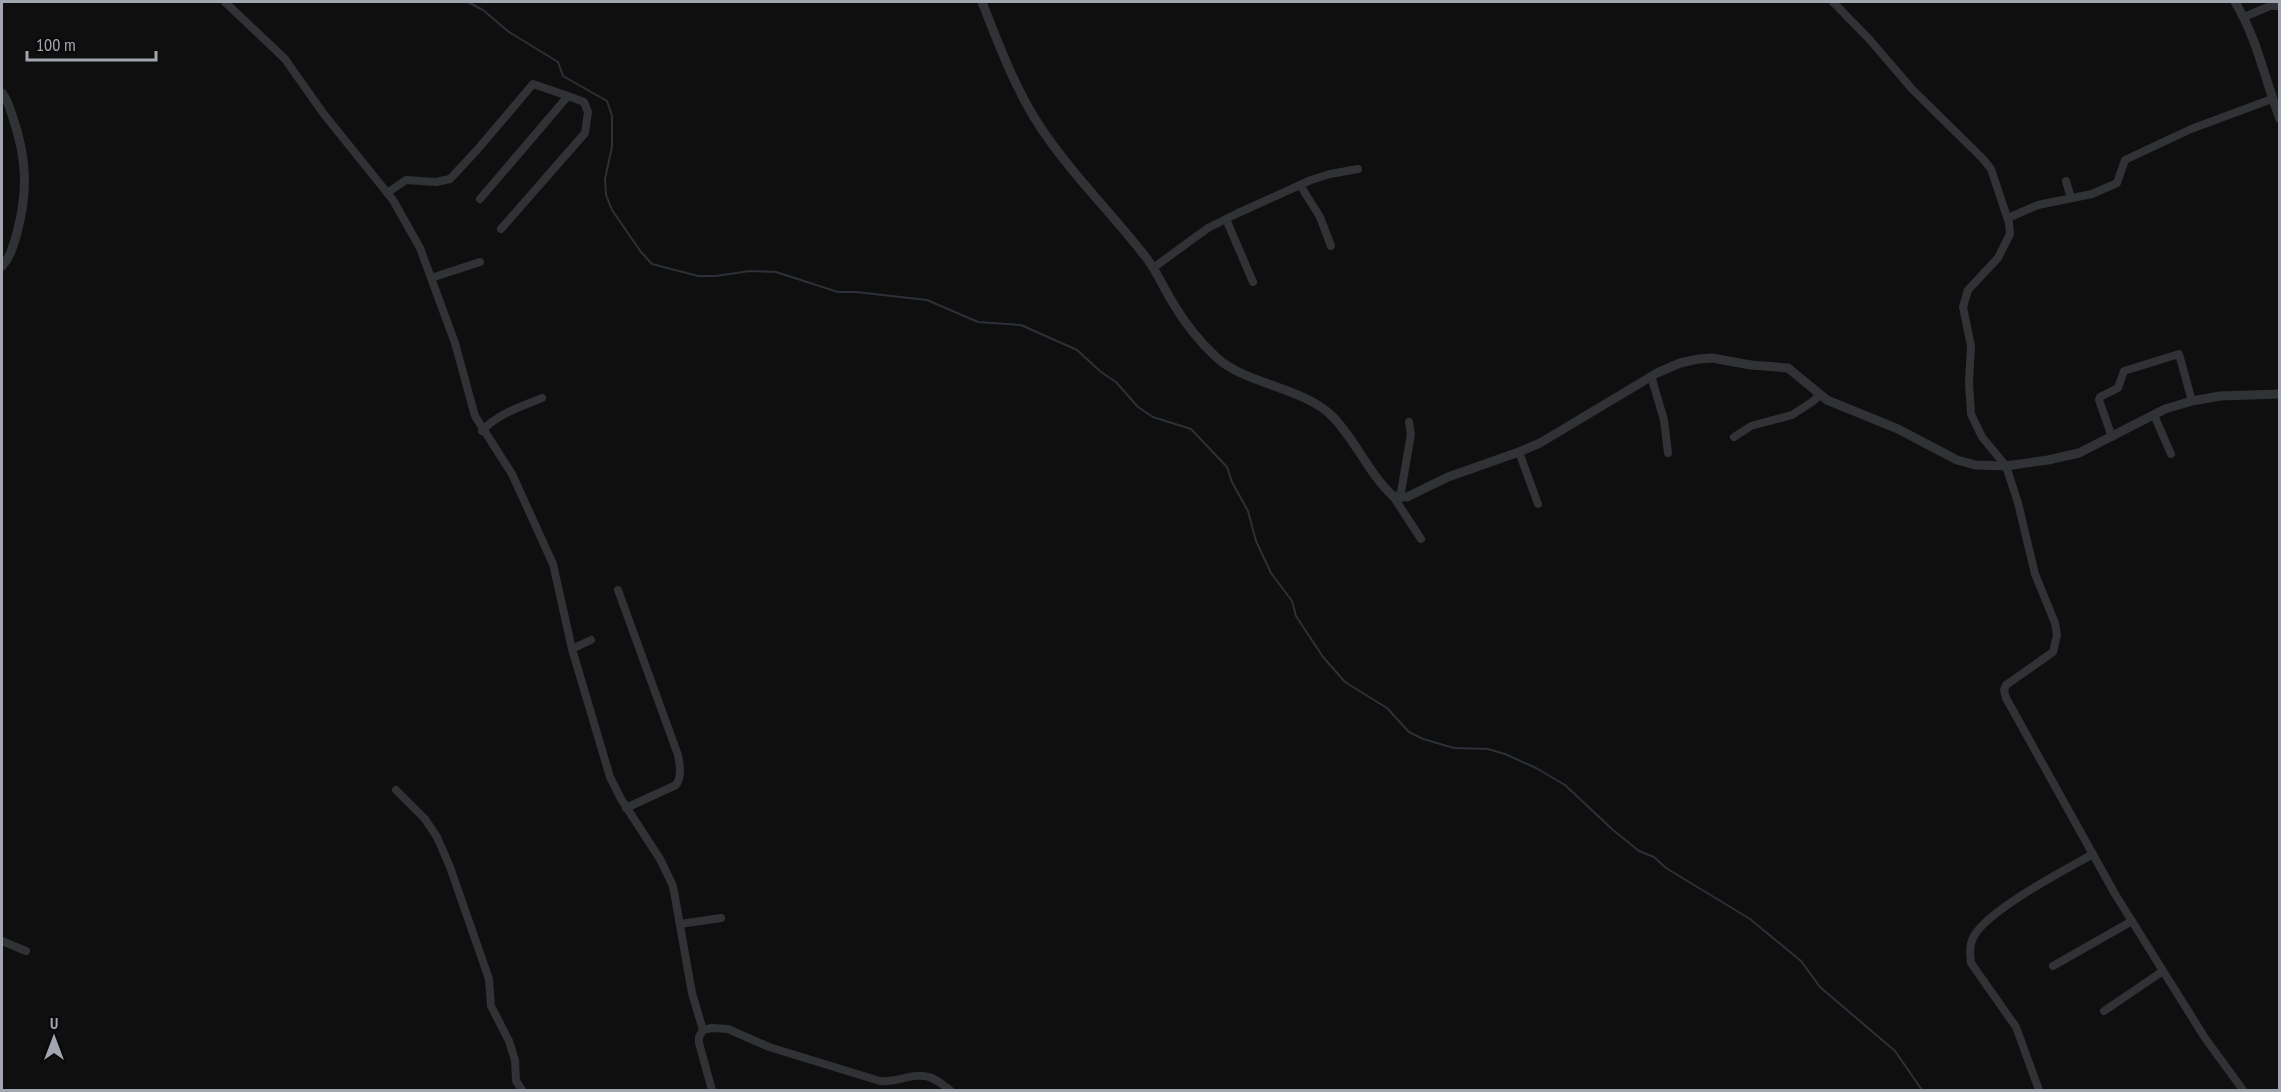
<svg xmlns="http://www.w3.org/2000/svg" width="2281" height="1092" font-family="'PT Sans Narrow',sans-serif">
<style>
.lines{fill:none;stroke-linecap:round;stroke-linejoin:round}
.stream{stroke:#2b3137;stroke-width:2}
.minor{stroke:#313235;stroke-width:8}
.tertiary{stroke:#313235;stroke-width:9}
</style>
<rect width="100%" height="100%" fill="#0f0f10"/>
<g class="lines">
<polyline class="stream" points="468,2 483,10 509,32 558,62 563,76 607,101 612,116 612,147 605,179 606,195 612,210 641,252 652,264 698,276 716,276 749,271 776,272 838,292 856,292 927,300 978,322 1021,325 1077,350 1101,372 1116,382 1138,407 1153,417 1191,429 1227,467 1232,482 1248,511 1256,541 1271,573 1292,601 1296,616 1323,657 1345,682 1387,708 1409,732 1423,739 1454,748 1488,749 1505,754 1536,768 1565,785 1613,830 1639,851 1654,857 1666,868 1750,919 1801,961 1820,987 1895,1051 1922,1090"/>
<g class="minor">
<path d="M225,2L285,59L323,113L393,200L420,248L455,343L475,416L512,474L553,564L572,649L610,777L621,799L660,859L673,886L692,993L703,1030L712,1028L728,1029L769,1047L880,1081C897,1083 914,1072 929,1077C937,1079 944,1086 950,1090"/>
<polyline points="1833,2 1870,40 1912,89 1983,159 1991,169 2009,223 2010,234 1998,258 1968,290 1963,307 1971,346 1969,383 1971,414 1982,437 2006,466 2018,503 2035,574 2055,623 2057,635 2053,652 2006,685 2004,690 2006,698 2115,894 2205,1038 2243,1090"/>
<polyline points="2244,17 2270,6 2280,6"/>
<polyline points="2066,181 2071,198"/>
<polyline points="1300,185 1320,217 1331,246"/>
<polyline points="387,193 406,180 436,182 450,179 477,150 533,84 568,96 480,199"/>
<polyline points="2008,218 2038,205 2092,194 2117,183 2125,160 2191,129 2272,99"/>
<polyline points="1226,219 1253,282"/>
<polyline points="501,229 585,133 588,112 584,102 568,96"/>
<polyline points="1153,268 1208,228 1236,214 1311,180 1330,174 1358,169"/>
<polyline points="431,278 480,262"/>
<polyline points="1651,376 1664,420 1668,453"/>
<polyline points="2154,415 2171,454"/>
<path d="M482,431C497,414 522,406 542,398"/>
<polyline points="1734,437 1751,426 1792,415 1812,402 1820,395"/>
<polyline points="2112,437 2099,400 2100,397 2118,388 2124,371 2179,354 2192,401"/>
<polyline points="1519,452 1538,504"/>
<polyline points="1393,496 1421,539"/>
<polyline points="1400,498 1411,434 1409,422"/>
<path d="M618,590L678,755C680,765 682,776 676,785L626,808"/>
<polyline points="572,649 591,640"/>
<polyline points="396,790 425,819 437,837 450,867 489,979 491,1006 509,1041 515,1060 516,1081 522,1090"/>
<polyline points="680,924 721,918"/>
<polyline points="2,941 26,951"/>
<polyline points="2053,966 2132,921"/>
<polyline points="2104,1011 2163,971"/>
<polyline points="703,1030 699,1037 699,1043 712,1090"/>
<path d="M2039,1090L2016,1027L1971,963C1970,954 1969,945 1974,936C1988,910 2066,869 2093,854"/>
</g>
<g class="tertiary">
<path d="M982,2C998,43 1015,88 1039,125C1071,174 1113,214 1148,260C1158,274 1164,289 1173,303C1184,322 1200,342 1216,357C1246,385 1304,387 1333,417C1356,441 1369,474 1393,496L1407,497L1448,477L1519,452L1540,443L1657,373L1680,363L1698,359L1712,358L1751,365L1788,368L1827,400L1898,429L1957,460L1975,465L2006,466L2048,460L2079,453L2165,409L2192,401L2220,396L2280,394"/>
<path d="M2235,2C2257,38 2265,80 2280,119"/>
<path d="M2,93C8,100 10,109 13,118C27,159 28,191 17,233C13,245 11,257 2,266"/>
</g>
</g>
<rect width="2281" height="1092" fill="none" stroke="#a2a6b0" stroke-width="6"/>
<g transform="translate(54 1038)" stroke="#0a0a0b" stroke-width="4.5" paint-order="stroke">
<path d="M0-4.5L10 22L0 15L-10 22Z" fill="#a2a6b0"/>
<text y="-9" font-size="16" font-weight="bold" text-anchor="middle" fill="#a2a6b0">U</text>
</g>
<path d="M27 51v9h129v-9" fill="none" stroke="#a2a6b0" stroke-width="3"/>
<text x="36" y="51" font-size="18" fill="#a2a6b0" stroke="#0a0a0b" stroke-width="4.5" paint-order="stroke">100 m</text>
</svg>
